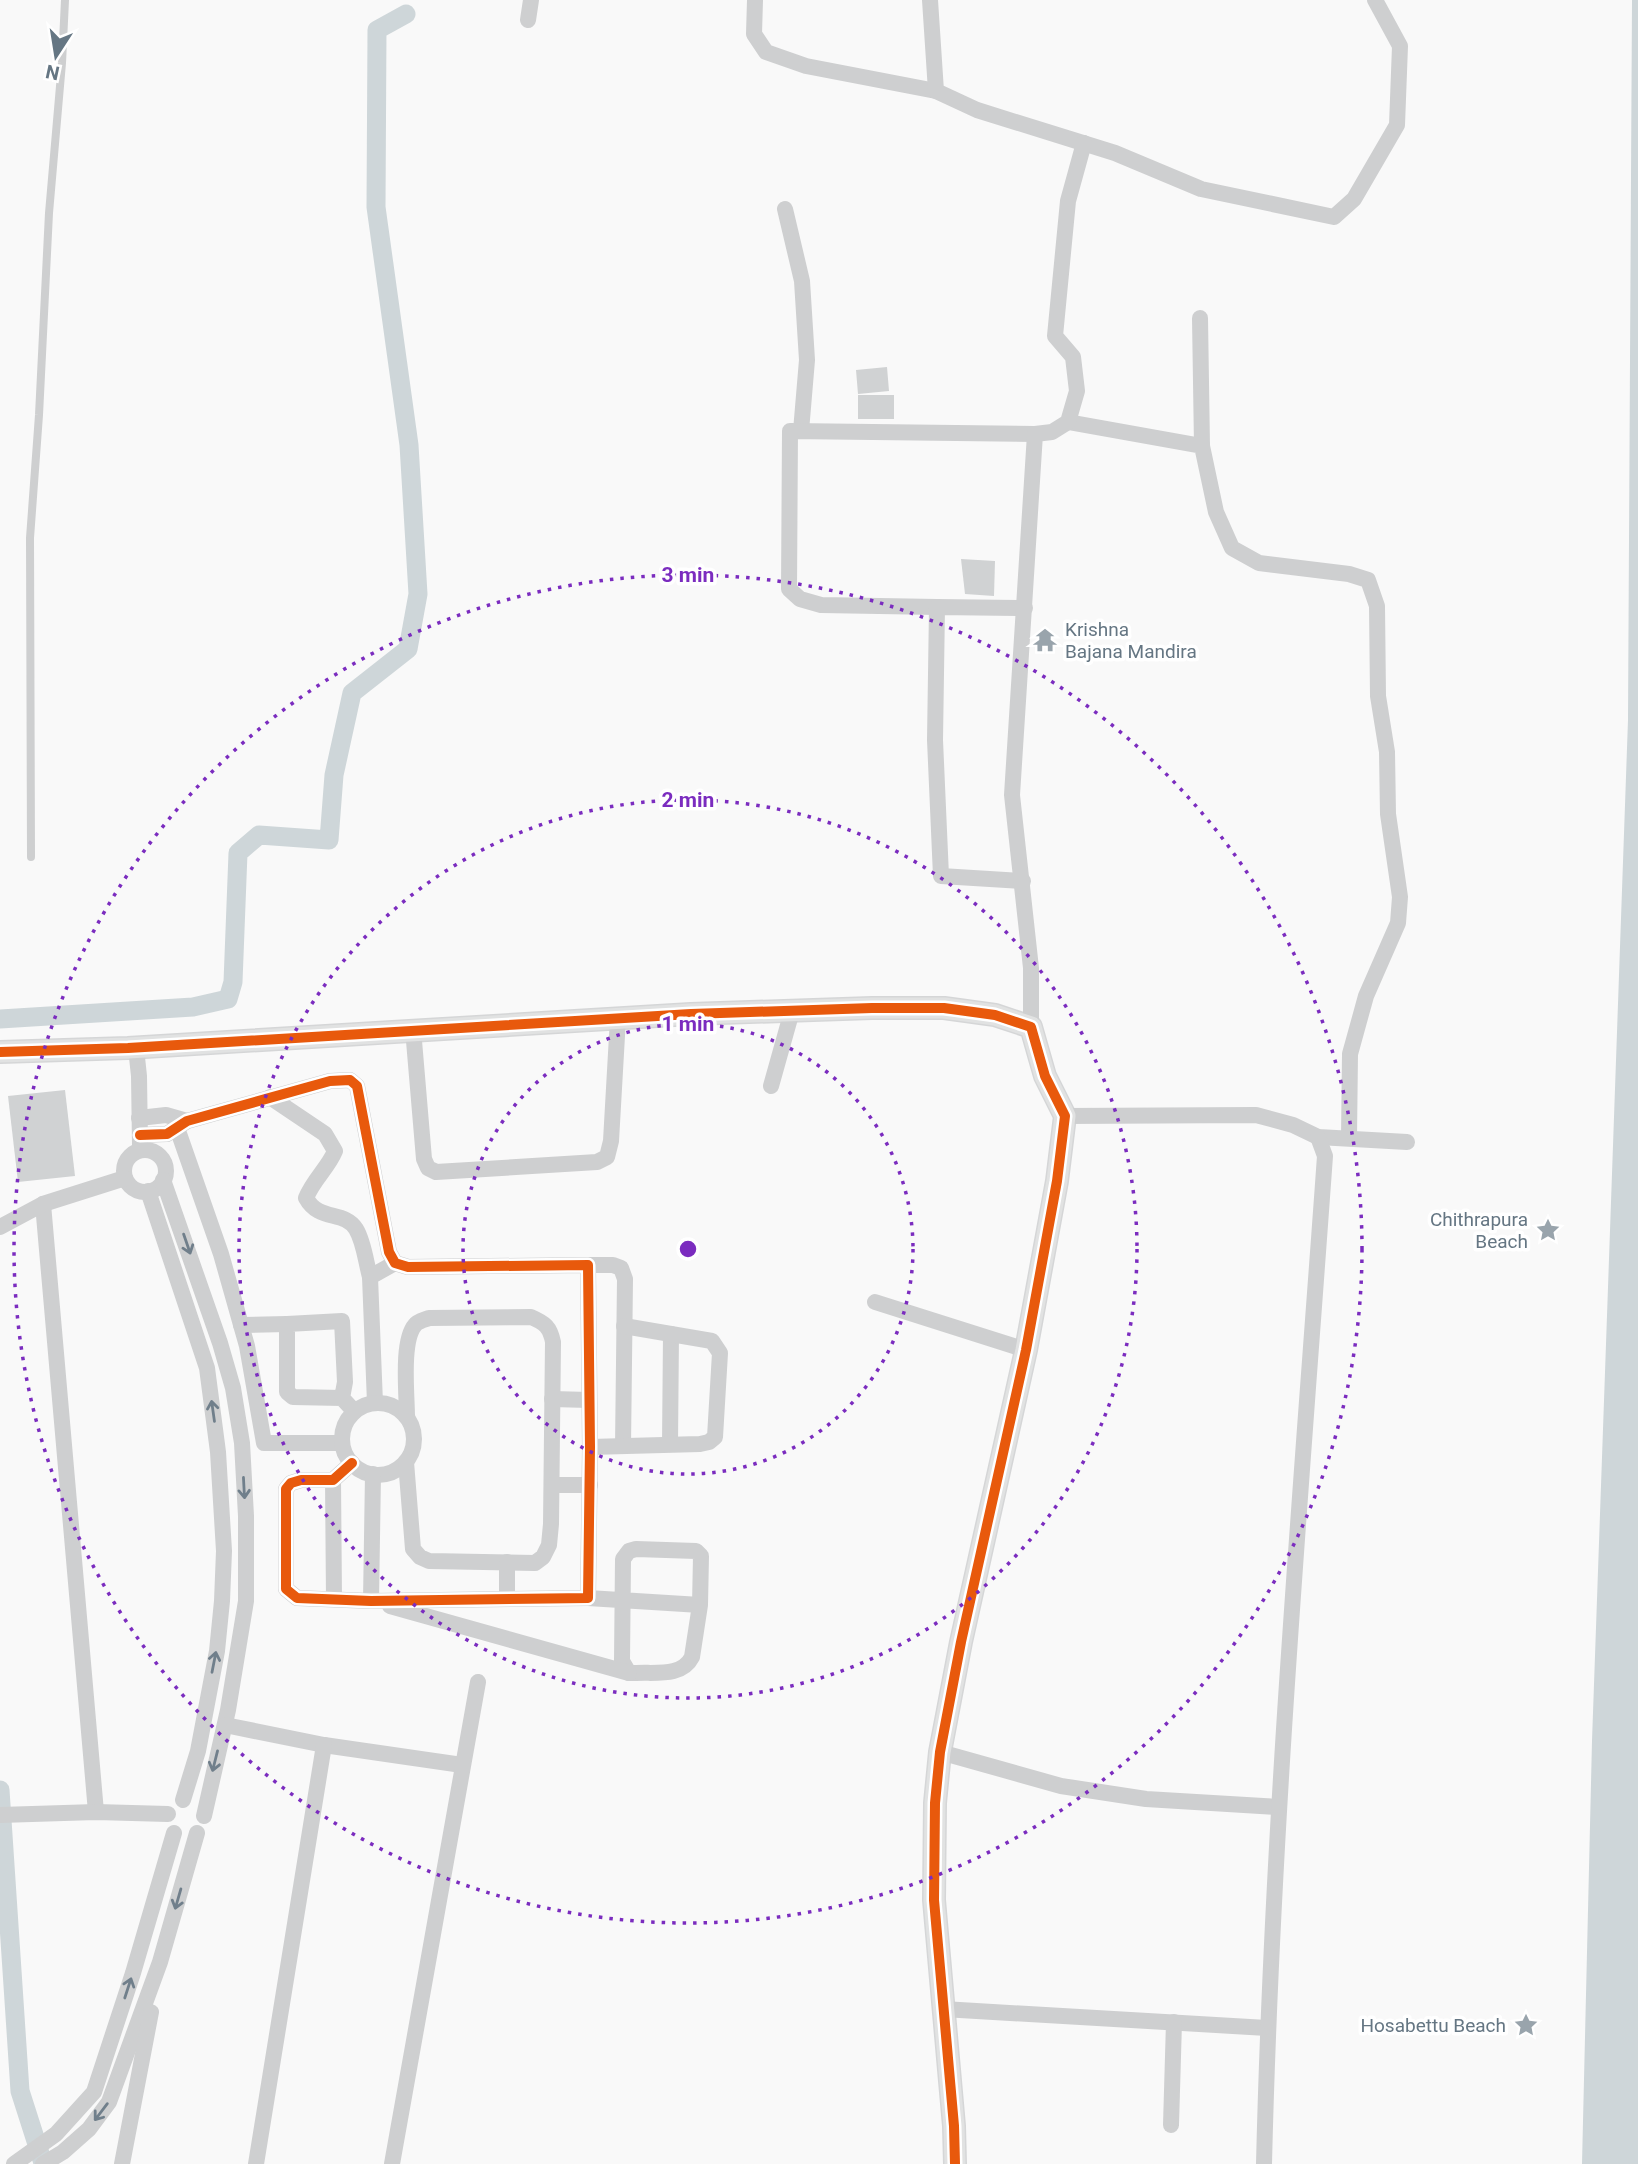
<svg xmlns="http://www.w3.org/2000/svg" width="1638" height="2164" font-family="Roboto,sans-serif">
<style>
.water{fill:#ced6d9}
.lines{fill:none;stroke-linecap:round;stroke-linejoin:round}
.canal{stroke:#ced6d9;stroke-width:19}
.building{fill:#d0d2d3}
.secondary-casing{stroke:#d5d6d7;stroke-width:24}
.lane{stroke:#cecfd0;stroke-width:8}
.street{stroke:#cecfd0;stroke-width:16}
.secondary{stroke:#e1e2e2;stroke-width:21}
.cycleway-casing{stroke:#fff;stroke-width:15}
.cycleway{stroke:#e8590c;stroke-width:10}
.oneway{stroke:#707f8b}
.ring{fill:none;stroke:#7b2cbf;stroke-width:3.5;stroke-dasharray:3.5 7}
.labels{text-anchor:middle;stroke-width:7;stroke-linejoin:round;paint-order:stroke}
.poi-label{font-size:19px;fill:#657683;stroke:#fff;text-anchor:end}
.centre{fill:#7b2cbf;stroke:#fff;stroke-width:3.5}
.ring-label{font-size:21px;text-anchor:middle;font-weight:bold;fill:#7b2cbf;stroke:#fff;stroke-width:7;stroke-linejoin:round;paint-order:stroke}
</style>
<rect width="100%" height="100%" fill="#f9f9f9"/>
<polygon class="water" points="1632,0 1638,0 1638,2164 1582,2164 1592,1741 1628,720"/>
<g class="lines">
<g class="canal">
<polyline points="0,1019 193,1007 228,999 233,982 238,853 259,835 329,840 334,775 352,693 408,649 418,594 409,445 376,207 377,30 406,14"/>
<polyline points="0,1790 20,2091 43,2163"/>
</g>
</g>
<g class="building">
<polygon points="887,367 889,391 858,394 856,370"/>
<rect x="858" y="395" width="36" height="24"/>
<polygon points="961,559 995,561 994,596 965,594"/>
<polygon points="65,1090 75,1176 18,1182 8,1096"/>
</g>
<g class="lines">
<g class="secondary-casing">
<polyline id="secondary" points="0,1052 128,1048 691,1014 872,1008 944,1008 995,1015 1031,1027 1045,1076 1065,1116 1057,1181 1026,1350 961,1642 940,1752 935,1803 934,1900 954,2126 955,2164"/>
</g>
<polyline class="lane" points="31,857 30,538 39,415 49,213 62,63 65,0"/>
<g class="street">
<polyline points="755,0 754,34 766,52 806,66 936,91"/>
<polyline points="930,0 936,91 977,110 1115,153 1201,189 1334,217 1354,199 1397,125 1400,46 1375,0"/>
<polyline points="528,20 531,0"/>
<polyline points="785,209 802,281 807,360 801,431"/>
<polyline points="1200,318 1202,446"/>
<polyline points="1068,422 1202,446 1216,512 1232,548 1259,563 1349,574 1368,580 1377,606 1378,696 1387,752 1388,814 1400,897 1398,923 1366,996 1350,1054 1349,1137"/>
<polyline points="937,607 821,605 800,599 789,589 790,431 1035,434"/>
<polyline points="1023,881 941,876 935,740 937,607 1025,608"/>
<polyline points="1031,1027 1031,968 1012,795 1035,434 1052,432 1068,422 1077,391 1073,357 1055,336 1068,201 1084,143"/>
<polyline points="413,1029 424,1159 428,1168 436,1172 597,1162 607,1157 611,1141 618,1018"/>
<polyline points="136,1048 139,1076 140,1145"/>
<polyline points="771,1086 792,1011"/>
<path d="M270,1097L325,1134L335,1151C328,1168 313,1180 306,1198C319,1222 344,1210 356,1229C364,1242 366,1263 370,1277"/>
<polyline points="1065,1116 1256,1115 1293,1125 1318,1137 1407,1142"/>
<polyline points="139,1118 166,1115 187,1121"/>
<polyline points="177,1128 221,1254 247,1346 264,1443 342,1443"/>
<polyline points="140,1135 167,1134 187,1121 330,1081 350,1080 357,1086 389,1252 395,1263 408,1267 588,1265 590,1447 588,1598 371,1601 297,1598 286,1589 286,1489 291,1483 301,1480 333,1480 352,1463"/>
<circle cx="145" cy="1171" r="21"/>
<polyline points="163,1180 220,1343 233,1388 242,1443 246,1516 246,1601 228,1710 204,1816"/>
<polyline points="148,1191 207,1368 218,1452 224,1551 222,1601 217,1651 198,1751 183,1800"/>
<polyline points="43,1204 96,1812"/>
<polyline points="0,1227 43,1204 125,1178"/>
<polyline points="588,1265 613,1265 621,1268 625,1279 623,1446"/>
<polyline points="875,1302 1026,1350"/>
<polyline points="241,1325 287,1324"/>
<polyline points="342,1398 345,1382 342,1321 287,1324 287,1392 293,1397 342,1398 354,1411"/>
<polyline points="552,1399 589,1400"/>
<polyline points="375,1403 370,1277 395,1263"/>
<circle cx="378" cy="1439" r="36"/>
<polyline points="670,1444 671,1334"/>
<polyline points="590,1447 700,1444 709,1442 715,1437 720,1353 712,1341 624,1326"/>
<path d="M406,1462L413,1549L420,1557L429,1561L535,1563L543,1557L549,1545L551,1524L553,1342C550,1327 545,1323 531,1317L429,1318C424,1320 418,1321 415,1325C401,1341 407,1395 407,1417"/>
<polyline points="333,1480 334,1599"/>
<polyline points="553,1485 590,1485"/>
<polyline points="507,1562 507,1599"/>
<path d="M588,1598L700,1605L701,1556L696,1551L636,1549L629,1551L623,1559L622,1661L629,1673H636C656,1672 682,1677 692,1657L700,1605"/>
<polyline points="371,1601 373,1474"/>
<polyline points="390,1606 629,1673"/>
<polyline points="225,1725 324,1745 462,1765"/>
<polyline points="940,1752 1061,1786 1146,1799 1278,1807"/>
<polyline points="0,1815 96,1812 168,1814"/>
<polyline points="943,2009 1267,2028"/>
<polyline points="1171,2125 1174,2022"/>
<polyline points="14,2164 56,2134 94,2092 133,1973 174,1833"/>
<polyline points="43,2164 63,2152 89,2129 109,2102 160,1962 197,1833"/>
<polyline points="122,2164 151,2012"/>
<polyline points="256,2164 324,1745"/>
<polyline points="392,2164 478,1682"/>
<path d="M1264,2164C1272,1828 1301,1492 1325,1156L1318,1137"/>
</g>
<use href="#secondary" class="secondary"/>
<g class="cycleway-casing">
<g id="cycleway">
<polyline points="0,1052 128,1048 691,1014 872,1008 944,1008 995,1015 1031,1027 1045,1076 1065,1116 1057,1181 1026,1350 961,1642 940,1752 935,1803 934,1900 954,2126 955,2164"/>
<polyline points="140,1135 167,1134 187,1121 330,1081 350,1080 357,1086 389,1252 395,1263 408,1267 588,1265 590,1447 588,1598 371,1601 297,1598 286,1589 286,1489 291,1483 301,1480 333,1480 352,1463"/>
</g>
</g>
<use href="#cycleway" class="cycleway"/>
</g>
<defs><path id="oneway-shaft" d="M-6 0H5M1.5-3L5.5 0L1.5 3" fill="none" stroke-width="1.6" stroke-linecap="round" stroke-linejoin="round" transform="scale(1.75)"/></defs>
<g class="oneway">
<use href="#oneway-shaft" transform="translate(187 1244) rotate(71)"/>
<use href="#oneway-shaft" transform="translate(213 1411) rotate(-98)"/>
<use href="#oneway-shaft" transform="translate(244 1488) rotate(87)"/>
<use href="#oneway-shaft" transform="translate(214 1662) rotate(-79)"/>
<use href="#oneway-shaft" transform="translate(215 1761) rotate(104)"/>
<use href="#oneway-shaft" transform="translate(178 1899) rotate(106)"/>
<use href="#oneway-shaft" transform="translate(128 1988) rotate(-72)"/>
<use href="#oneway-shaft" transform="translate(101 2112) rotate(127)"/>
</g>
<g class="ring">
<circle cx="688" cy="1249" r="225"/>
<circle cx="688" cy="1249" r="449"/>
<circle cx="688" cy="1249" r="674"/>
</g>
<defs>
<g id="temple-bare" transform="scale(1.89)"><path d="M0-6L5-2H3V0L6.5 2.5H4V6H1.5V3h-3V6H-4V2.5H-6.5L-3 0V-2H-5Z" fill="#99a4ac" stroke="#fff" stroke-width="2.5" paint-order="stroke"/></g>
<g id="sight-bare" transform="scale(1.89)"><path d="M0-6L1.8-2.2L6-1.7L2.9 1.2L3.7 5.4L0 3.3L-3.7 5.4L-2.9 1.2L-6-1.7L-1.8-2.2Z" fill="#99a4ac" stroke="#fff" stroke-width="2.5" paint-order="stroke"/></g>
</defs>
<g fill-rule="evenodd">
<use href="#temple-bare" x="1045" y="640"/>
<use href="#sight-bare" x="1548" y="1230"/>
<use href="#sight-bare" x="1526" y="2025"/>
</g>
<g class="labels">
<g class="poi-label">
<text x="1065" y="636" text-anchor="start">Krishna<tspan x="1065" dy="22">Bajana Mandira</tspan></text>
<text x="1528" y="1226">Chithrapura<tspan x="1528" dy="22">Beach</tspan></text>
<text x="1506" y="2032">Hosabettu Beach</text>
</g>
</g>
<circle cx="688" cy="1249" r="10" class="centre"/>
<g class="ring-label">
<text x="688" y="582">3 min</text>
<text x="688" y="807">2 min</text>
<text x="688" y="1031">1 min</text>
</g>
<g transform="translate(56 56) rotate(192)" stroke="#ffffff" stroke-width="5" paint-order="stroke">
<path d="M0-5L12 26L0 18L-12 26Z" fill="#657683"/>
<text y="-10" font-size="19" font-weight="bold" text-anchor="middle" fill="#657683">N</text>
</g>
</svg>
